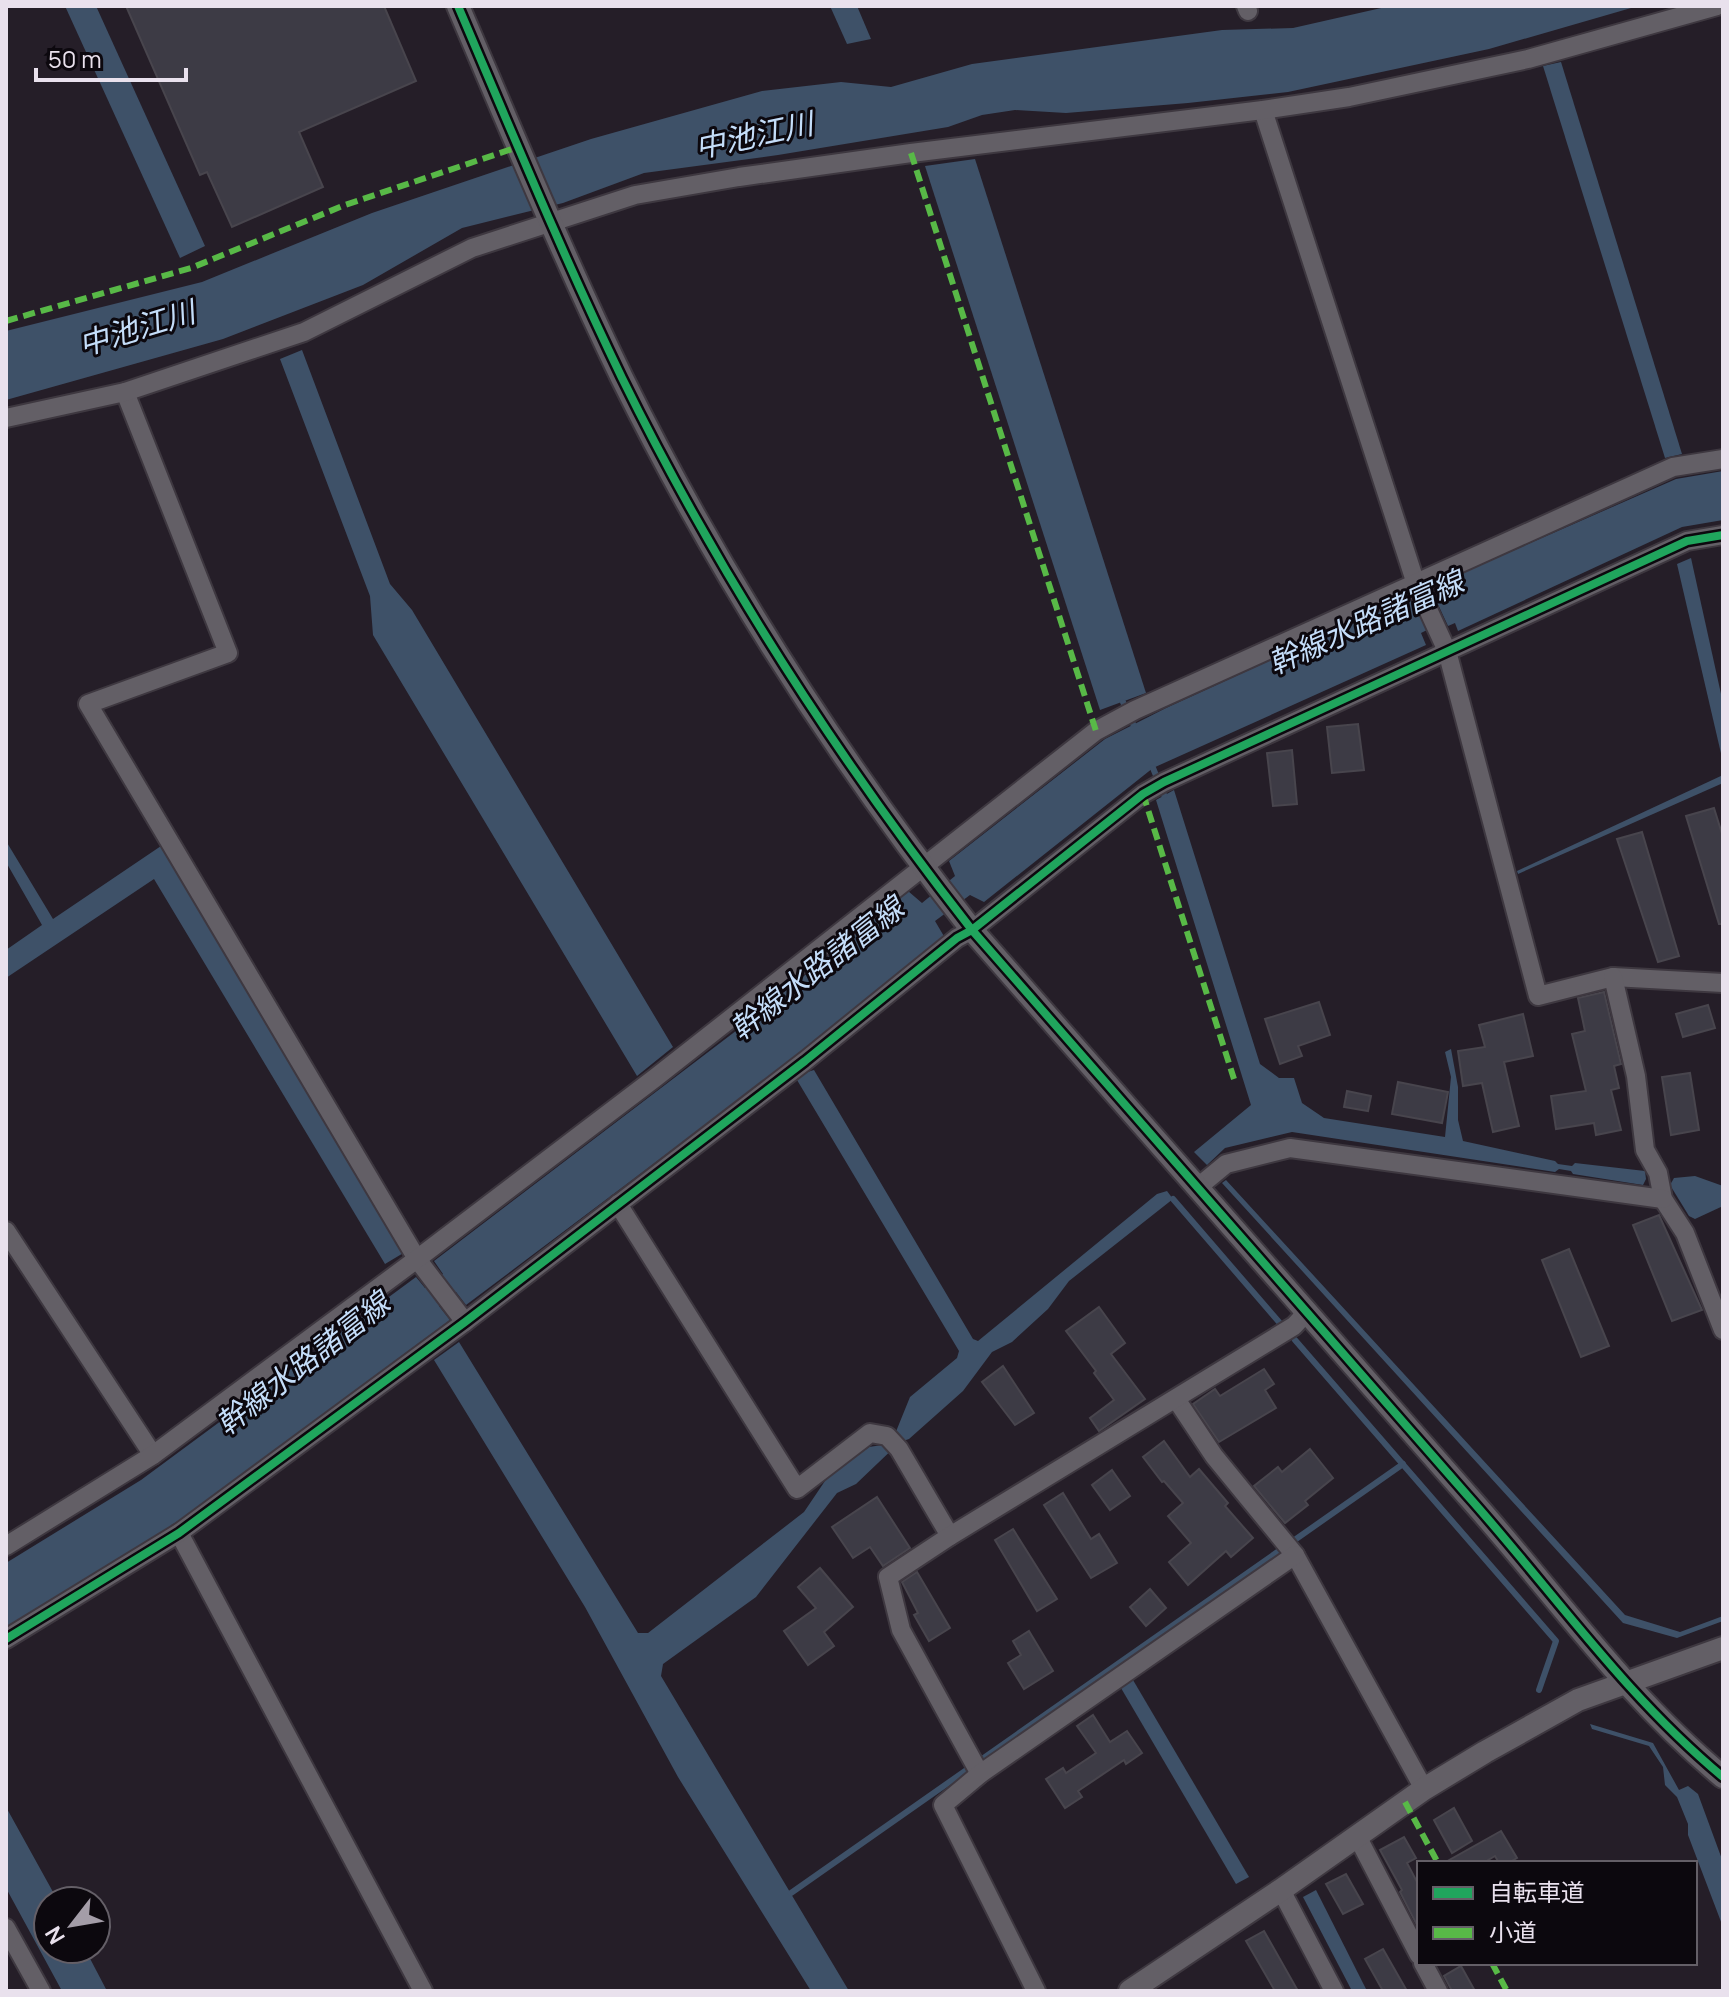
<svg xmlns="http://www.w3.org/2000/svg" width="1729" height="1997" font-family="Manrope,'Noto Sans JP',sans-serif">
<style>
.water{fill:#3e5168}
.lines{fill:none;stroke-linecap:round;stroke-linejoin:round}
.stream{stroke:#3e5168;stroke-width:6}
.building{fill:#3d3b45;stroke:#48454d;stroke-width:2}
.minor-casing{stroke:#3e3840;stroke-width:22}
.tertiary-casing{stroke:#3e3840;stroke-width:26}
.minor{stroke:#635f66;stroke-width:18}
.tertiary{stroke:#635f66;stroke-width:22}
.quiet{stroke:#58b947;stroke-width:6;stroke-dasharray:12 6;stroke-linecap:butt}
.cycleway-casing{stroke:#0c080e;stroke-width:13}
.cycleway{stroke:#20a55d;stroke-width:8}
.labels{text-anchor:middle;stroke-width:6;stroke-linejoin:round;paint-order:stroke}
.water-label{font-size:30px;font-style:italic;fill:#c4ddf9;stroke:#0c080e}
</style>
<rect width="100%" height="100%" fill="#251e28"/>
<g class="water">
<polygon points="65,6 96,6 205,246 180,258"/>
<polygon points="830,6 857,6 871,39 847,44"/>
<polygon points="1390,6 1638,6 1489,49 1288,92 1188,103 1066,113 1015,110 982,115 948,127 778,155 644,173 563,203 462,228 363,285 223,339 6,400 6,331 202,282 372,213 591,139 762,91 841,82 891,87 972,64 1222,30 1293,28"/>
<polygon points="1561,62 1682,454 1665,458 1543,66"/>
<polygon points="975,159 1146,693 1100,710 925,166"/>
<polygon points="302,350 390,584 412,610 673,1047 637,1076 373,635 370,596 280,359"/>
<polygon points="1723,471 1723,520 1682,527 1458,631 1455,623 1448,626 1436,600 1442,597 1437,584 1676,479"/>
<polygon points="1691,558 1723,703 1723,762 1677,564"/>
<polygon points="1409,597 1414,608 1418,606 1427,630 1421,633 1426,645 1153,768 984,902 970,895 935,921 945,938 793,1059 466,1305 456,1292 439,1306 450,1320 178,1522 6,1627 6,1563 141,1480 416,1277 425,1288 443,1274 434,1261 745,1024 908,891 922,903 955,876 949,861 1105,739 1166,708"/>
<polygon points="1723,775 1723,783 1518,874 1517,871"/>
<polygon points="1174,790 1260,1064 1279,1078 1294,1078 1302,1103 1324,1118 1445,1137 1451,1077 1445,1052 1451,1049 1458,1087 1458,1120 1463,1141 1555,1161 1558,1164 1572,1166 1575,1163 1645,1171 1646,1179 1643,1185 1573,1174 1571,1171 1559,1169 1555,1172 1292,1132 1225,1148 1207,1165 1194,1152 1251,1105 1156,800"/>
<polygon points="6,841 53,919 161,846 405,1252 385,1264 154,879 6,978 6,950 42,925 6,862"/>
<polygon points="814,1070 973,1339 978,1341 1157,1194 1167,1191 1173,1199 1069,1281 1048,1309 1012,1342 992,1352 963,1391 909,1439 900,1442 856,1484 837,1493 756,1597 663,1664 661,1676 849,1991 811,1991 678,1777 585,1607 434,1360 459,1342 638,1633 648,1633 804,1512 827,1478 869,1447 882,1445 895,1434 910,1397 957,1358 959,1351 797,1080 804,1073"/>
<polygon points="1695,1176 1723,1186 1723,1206 1695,1219 1689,1216 1670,1185 1674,1178"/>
<polygon points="1226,1180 1625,1615 1680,1632 1723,1616 1723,1621 1677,1638 1623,1623 1222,1183"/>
<polygon points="1133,1680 1249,1877 1236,1884 1121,1688"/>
<polygon points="1590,1724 1653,1743 1679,1790 1688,1786 1698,1794 1723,1862 1723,1927 1688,1835 1688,1824 1677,1797 1665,1785 1663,1767 1649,1746 1592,1729"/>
<polygon points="6,1807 58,1901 48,1901 48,1949 85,1949 107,1991 62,1991 6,1888"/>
<polygon points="1316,1890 1367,1991 1352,1991 1303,1897"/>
</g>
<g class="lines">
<g class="stream">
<polyline points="1123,702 1133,724"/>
<polyline points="1153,768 1164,795"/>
<polyline points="1173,1199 1279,1322"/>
<polyline points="1295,1340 1556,1641 1539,1690"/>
<polyline points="791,1893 1403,1464"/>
</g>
</g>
<g class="building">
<polygon points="126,6 384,6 416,81 299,132 323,187 232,227 207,172 200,175"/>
<polygon points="1358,724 1364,770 1332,773 1327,727"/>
<polygon points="1292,750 1297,804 1273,806 1267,753"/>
<polygon points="1714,808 1723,837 1723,924 1719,924 1686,816"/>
<polygon points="1642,832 1679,956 1658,962 1617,839"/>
<polygon points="1604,992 1621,1064 1614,1066 1619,1088 1611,1090 1621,1130 1596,1135 1594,1123 1556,1129 1551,1096 1586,1091 1572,1034 1585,1031 1578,998"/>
<polygon points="1319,1002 1330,1035 1298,1046 1302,1056 1280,1064 1265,1019"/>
<polygon points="1708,1005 1715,1028 1683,1037 1676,1014"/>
<polygon points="1523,1014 1533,1056 1504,1062 1519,1126 1493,1132 1482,1083 1463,1086 1458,1051 1485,1047 1479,1025"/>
<polygon points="1690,1073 1699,1130 1671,1135 1662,1077"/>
<polygon points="1398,1082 1448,1092 1442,1123 1392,1114"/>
<polygon points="1347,1091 1371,1096 1368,1111 1344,1107"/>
<polygon points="1659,1215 1702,1310 1672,1321 1633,1225"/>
<polygon points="1569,1249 1609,1346 1581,1357 1542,1260"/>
<polygon points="1099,1307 1125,1343 1111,1354 1145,1399 1099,1431 1090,1418 1114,1400 1094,1373 1096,1371 1066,1331"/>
<polygon points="1003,1366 1034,1413 1015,1425 982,1382"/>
<polygon points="1264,1369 1274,1384 1265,1390 1276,1408 1219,1442 1193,1404 1215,1389 1220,1396"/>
<polygon points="1164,1441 1190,1477 1199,1469 1228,1503 1225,1506 1253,1538 1231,1557 1226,1551 1188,1585 1169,1562 1191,1543 1168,1516 1183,1503 1164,1481 1162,1482 1143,1457"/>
<polygon points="1310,1449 1333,1478 1305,1501 1308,1505 1285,1523 1254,1486 1278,1467 1282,1472"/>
<polygon points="1112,1470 1130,1496 1110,1510 1092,1485"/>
<polygon points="1063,1493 1091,1539 1099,1534 1117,1563 1091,1578 1044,1505"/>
<polygon points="877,1497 910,1548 883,1566 870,1547 853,1558 832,1527"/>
<polygon points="1013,1529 1057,1599 1037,1611 995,1540"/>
<polygon points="820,1568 853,1607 824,1632 834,1646 808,1665 784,1631 816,1608 798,1587"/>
<polygon points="917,1572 950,1628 929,1641 914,1615 918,1613 902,1582"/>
<polygon points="1150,1589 1166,1608 1146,1626 1130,1607"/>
<polygon points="1029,1631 1053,1671 1024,1689 1008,1663 1021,1655 1013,1641"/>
<polygon points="1093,1715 1110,1742 1127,1731 1142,1753 1126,1764 1124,1760 1078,1791 1082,1797 1065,1808 1046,1779 1063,1768 1066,1773 1096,1753 1077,1726"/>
<polygon points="1454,1808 1472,1841 1452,1853 1434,1820"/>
<polygon points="1501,1831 1517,1858 1508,1863 1499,1863 1495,1856 1483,1863 1444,1863"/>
<polygon points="1404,1837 1416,1858 1407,1863 1417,1882 1419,1881 1419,1929 1400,1892 1402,1890 1380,1850"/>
<polygon points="1346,1874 1363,1904 1343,1914 1326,1884"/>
<polygon points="1264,1931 1298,1991 1275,1991 1246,1941"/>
<polygon points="1383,1949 1407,1991 1383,1991 1365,1959"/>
<polygon points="1461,1966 1475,1991 1452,1991 1444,1976"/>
</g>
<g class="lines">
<g class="minor-casing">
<g id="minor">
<polyline points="1246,6 1248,11"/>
<polyline points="1263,110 1415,581 1447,651 1538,996 1613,977 1723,983"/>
<polyline points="125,392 228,653 88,704 417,1259 465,1322"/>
<polyline points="6,418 125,392 304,332 472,248 635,195 739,177 911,153 1263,110 1349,97 1528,59 1717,6"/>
<polyline points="1613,977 1636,1076 1645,1150 1658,1173 1663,1199 1685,1233 1723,1330"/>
<polyline points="1197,1188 1226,1164 1290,1148 1663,1199"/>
<polyline points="618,1204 797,1489 870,1433 887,1436 899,1449 950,1536"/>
<polyline points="6,1231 153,1455"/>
<polyline points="1176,1399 1214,1456 1295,1555 1424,1789"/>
<polyline points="179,1533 423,1991"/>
<polyline points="6,1546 153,1455 417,1259 655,1078 1096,731 1135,710 1673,467 1723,459"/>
<polyline points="6,1639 179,1533 465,1322 805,1061 957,938 972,930 1143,794 1164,782 1687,541 1723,535"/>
<polyline points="980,1774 901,1630 888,1577 950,1536 1294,1326 1307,1312"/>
<polyline points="1357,1836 1419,1955"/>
<polyline points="1281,1890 1334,1991"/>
<polyline points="6,1928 41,1991"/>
<polyline points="1423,1963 1438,1991"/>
<polyline points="1036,1991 943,1805 980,1774 1295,1555"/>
</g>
</g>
<g class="tertiary-casing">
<g id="tertiary">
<path d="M458,6C511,130 563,256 622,378C718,573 838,759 972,930C1137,1119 1302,1307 1467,1495C1552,1590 1624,1695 1723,1777"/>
<polyline points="1130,1991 1281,1890 1424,1789 1485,1752 1578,1700 1723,1648"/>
</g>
</g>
<use href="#minor" class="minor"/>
<use href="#tertiary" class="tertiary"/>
<g class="quiet">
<polyline points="911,153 1096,731"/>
<polyline points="6,321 191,268 345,205 518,147"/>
<polyline points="1143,794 1234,1079"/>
<polyline points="1405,1802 1438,1863"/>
<polyline points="1492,1963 1507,1991"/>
</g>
<g class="cycleway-casing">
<g id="cycleway">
<path d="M458,6C511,130 563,256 622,378C718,573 838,759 972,930C1137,1119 1302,1307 1467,1495C1552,1590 1624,1695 1723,1777"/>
<polyline points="6,1639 179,1533 465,1322 805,1061 957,938 972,930 1143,794 1164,782 1687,541 1723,535"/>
</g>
</g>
<use href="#cycleway" class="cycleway"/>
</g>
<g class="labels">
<g class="water-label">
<text transform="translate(754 136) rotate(-12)" y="10">中池江川</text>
<text transform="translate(137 329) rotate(-17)" y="10">中池江川</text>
<text transform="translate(1366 623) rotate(-24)" y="10">幹線水路諸富線</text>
<text transform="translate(817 969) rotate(-38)" y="10">幹線水路諸富線</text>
<text transform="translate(303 1364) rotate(-38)" y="10">幹線水路諸富線</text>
</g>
</g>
<rect width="1729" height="1997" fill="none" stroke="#e9e1ed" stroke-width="16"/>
<rect x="1417" y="1861" width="280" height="104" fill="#0c080e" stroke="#645f67" stroke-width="2"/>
<rect x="1433" y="1887" width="40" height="12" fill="#20a55d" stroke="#645f67" stroke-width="2"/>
<text x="1489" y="1901" font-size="24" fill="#e9e1ed">自転車道</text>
<rect x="1433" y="1927" width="40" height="12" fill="#58b947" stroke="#645f67" stroke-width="2"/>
<text x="1489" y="1941" font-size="24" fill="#e9e1ed">小道</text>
<g transform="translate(72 1925) rotate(239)"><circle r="38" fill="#0c080e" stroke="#645f67" stroke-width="2"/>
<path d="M0-6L14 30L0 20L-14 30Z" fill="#a49da8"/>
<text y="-12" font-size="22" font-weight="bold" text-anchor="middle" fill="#e9e1ed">N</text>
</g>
<path d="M36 68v12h150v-12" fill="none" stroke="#e9e1ed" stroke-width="4"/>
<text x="48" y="68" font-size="24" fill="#e9e1ed" stroke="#0c080e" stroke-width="6" paint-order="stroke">50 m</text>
</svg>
